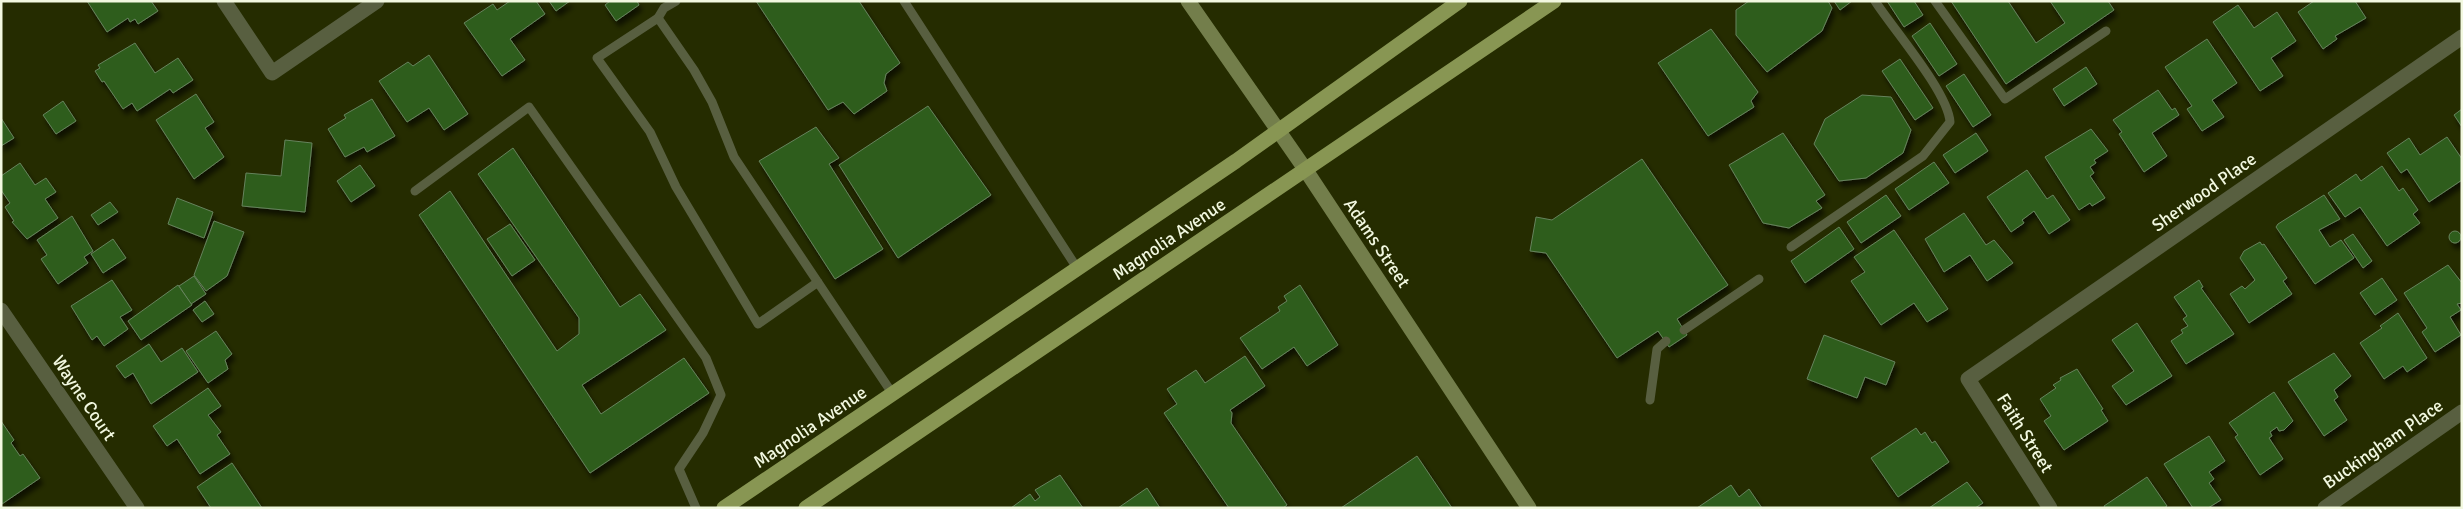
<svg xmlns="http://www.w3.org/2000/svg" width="2463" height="509" font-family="Signika,sans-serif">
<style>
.building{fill:#2d5d1c;stroke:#66835d;filter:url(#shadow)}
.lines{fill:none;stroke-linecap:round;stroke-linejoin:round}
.service{stroke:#585f40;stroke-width:9}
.minor{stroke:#585f40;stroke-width:15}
.secondary{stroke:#737e4b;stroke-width:15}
.primary{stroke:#889653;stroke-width:15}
.labels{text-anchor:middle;stroke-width:4;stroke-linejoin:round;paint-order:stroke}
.street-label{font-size:18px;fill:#f2f8e0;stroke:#252c00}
</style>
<defs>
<filter id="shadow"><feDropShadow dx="3" dy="5.5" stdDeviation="2.5" flood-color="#0009"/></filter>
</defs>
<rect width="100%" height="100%" fill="#252c00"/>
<g class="building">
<polygon points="87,1 151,1 158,11 138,24 135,19 130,22 128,18 107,32"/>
<polygon points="510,1 536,1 545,14 510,39 525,60 502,76 464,23 493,4 497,10"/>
<polygon points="549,1 570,1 556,11"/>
<polygon points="610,1 637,1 639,5 616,21 605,5"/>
<polygon points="756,1 859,1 900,63 886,74 884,83 887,91 854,114 843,102 828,110"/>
<polygon points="1749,1 1828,1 1832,8 1822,31 1767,72 1736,35 1736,10"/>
<polygon points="1834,1 1852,1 1840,10"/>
<polygon points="1887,1 1914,1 1923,15 1904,27"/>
<polygon points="1951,1 2008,1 2036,43 2065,23 2050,1 2108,1 2114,10 2006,84"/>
<polygon points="2314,1 2355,1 2366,18 2335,36 2337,39 2323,49 2298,12"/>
<polygon points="2238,5 2254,28 2277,12 2296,41 2271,58 2283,76 2260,91 2213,22"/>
<polygon points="1930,23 1957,64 1939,76 1912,36"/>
<polygon points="1711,29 1758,92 1751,101 1754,107 1708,136 1658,63"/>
<polygon points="2207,39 2237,83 2212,100 2224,117 2202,131 2187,109 2192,106 2165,67"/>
<polygon points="135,43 155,73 178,58 193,80 173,93 170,89 137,111 132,103 123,109 104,81 102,82 95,71 100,68 98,65"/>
<polygon points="429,55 468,114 444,130 429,108 407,122 379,81 408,62 413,66"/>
<polygon points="1900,59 1933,108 1915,120 1882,71"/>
<polygon points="2086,67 2097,84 2064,106 2053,89"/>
<polygon points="1964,74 1991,115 1973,127 1946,86"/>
<polygon points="2158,90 2172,110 2175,108 2179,115 2152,133 2167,156 2144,172 2119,134 2122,132 2113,120"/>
<polygon points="196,94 214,122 205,128 224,157 194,179 156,120"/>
<polygon points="1862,95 1891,97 1911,130 1903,153 1866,178 1839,181 1814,144 1825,119"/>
<polygon points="372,99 395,136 367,152 364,147 345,157 328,129 346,118 344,115"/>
<polygon points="63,101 76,121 56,134 43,115"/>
<polygon points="928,106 991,195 898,258 839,165"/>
<polygon points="2462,109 2462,127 2454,115"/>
<polygon points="1,118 14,138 1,146"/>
<polygon points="816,127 839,158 829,164 883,249 835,279 759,161"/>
<polygon points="2091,129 2108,151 2094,160 2096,163 2090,167 2094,173 2090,176 2105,198 2092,206 2090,203 2079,210 2045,157"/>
<polygon points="1783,133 1825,195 1816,201 1822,208 1789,228 1763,223 1729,165"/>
<polygon points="1976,133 1988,151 1955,173 1943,155"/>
<polygon points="2447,137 2462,159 2462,180 2429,202 2407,169 2401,173 2387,153 2409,138 2420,155"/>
<polygon points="285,140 312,143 305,212 242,206 246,173 281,176"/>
<polygon points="513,148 620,307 640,294 666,330 582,385 601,414 684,358 709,393 590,473 419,215 450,191 557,351 579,334 579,318 478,174"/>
<polygon points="1642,159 1728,285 1677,319 1687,335 1669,347 1658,331 1617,358 1546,253 1530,251 1536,217 1552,220"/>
<polygon points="1934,162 1949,183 1909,210 1895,189"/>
<polygon points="20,163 35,185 46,178 56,192 45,199 58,218 27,239 12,222 14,221 5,207 10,203 1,190 1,176"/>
<polygon points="360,165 375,186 351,202 337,181"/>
<polygon points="2382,166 2399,191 2403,188 2418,210 2413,214 2420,223 2387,246 2360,207 2345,217 2328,193 2356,174 2361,181"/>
<polygon points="2027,170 2047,199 2053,195 2070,220 2049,234 2034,211 2022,220 2024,223 2011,232 1987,197"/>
<polygon points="1886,195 1901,216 1861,243 1847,222"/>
<polygon points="2324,195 2340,219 2319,230 2330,247 2341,240 2354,258 2315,284 2276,227 2278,224"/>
<polygon points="177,198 213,212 204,238 168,224"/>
<polygon points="110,202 118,212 98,225 91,215"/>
<polygon points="1964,213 1986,245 1994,240 2013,263 1987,281 1970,255 1944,272 1925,239"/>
<polygon points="72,216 93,251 84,257 88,263 58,284 41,259 47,255 37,240"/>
<polygon points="214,221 244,232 227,276 206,291 194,275"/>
<polygon points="510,224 535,260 512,276 487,239"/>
<polygon points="1839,227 1854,249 1805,283 1791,261"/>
<polygon points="1894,230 1948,309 1927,322 1914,303 1881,325 1851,281 1865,272 1854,257"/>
<circle cx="2455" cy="237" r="6"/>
<polygon points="2353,234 2372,261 2363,268 2344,240"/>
<polygon points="113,239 126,258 103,273 91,254"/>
<polygon points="2260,242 2262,245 2264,244 2287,278 2283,281 2292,294 2249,323 2230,294 2242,286 2245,289 2255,280 2240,258 2244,251"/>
<polygon points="2448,265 2462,283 2462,303 2457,304 2461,310 2450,317 2461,335 2435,352 2422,332 2427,328 2404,293"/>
<polygon points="194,276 206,294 191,304 179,286"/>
<polygon points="2382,278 2397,300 2375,315 2360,293"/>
<polygon points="112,280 132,310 120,317 128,329 104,346 97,336 92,340 71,306"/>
<polygon points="2199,280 2203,287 2201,288 2234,334 2186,364 2171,341 2183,333 2181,330 2188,326 2183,319 2187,316 2174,297"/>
<polygon points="178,285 192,305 141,340 128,321"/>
<polygon points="1300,285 1338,345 1307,366 1294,347 1262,369 1240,338 1280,311 1278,307 1287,301 1284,296"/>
<polygon points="205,301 214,314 202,322 193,310"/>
<polygon points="2398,313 2427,358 2407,372 2403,366 2384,379 2360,343 2382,328 2380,326"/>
<polygon points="2137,323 2172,376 2126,405 2112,386 2134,371 2112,340"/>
<polygon points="216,331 232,354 225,360 228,369 208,383 186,351"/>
<polygon points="1824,335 1895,362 1886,385 1865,377 1857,398 1807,379"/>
<polygon points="149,344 161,362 182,348 198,372 151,404 133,373 125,378 116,366"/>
<polygon points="2334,353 2351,376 2334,390 2338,397 2334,400 2347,420 2324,436 2288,382"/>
<polygon points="1245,356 1265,386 1230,410 1232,413 1231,423 1287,505 1283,508 1229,508 1164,413 1177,404 1167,389 1196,370 1205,383"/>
<polygon points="2077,369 2103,409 2101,410 2108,421 2064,450 2044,421 2051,416 2040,399 2056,388 2053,385 2061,380 2060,378"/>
<polygon points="208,388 221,406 208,415 221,432 217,435 230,454 200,474 177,439 167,446 153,426"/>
<polygon points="2274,392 2293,421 2284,430 2279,431 2277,427 2270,432 2272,436 2269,438 2283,459 2260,475 2235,437 2238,435 2229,423"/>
<polygon points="1,421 14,440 11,443 20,456 23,454 40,478 2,504"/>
<polygon points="1916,428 1921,435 1925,432 1932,443 1935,441 1949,462 1898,497 1871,458"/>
<polygon points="2209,436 2225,461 2209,472 2214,479 2209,483 2221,500 2208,508 2193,508 2164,464"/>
<polygon points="1417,456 1452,508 1341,508"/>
<polygon points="232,463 262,508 211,508 197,487"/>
<polygon points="1060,475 1083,508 1011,508 1030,494 1035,501 1040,497 1035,490"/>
<polygon points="2147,477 2167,506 2164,508 2105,508 2104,506"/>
<polygon points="1967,482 1983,503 1975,508 1929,508"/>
<polygon points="1731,485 1739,497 1749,489 1762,508 1697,508"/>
<polygon points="1147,488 1160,508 1118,508"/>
</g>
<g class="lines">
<g class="service">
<polyline points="904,1 1077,268"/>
<polyline points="1935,1 2005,99 2106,31"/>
<polyline points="658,18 664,8 676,1"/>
<polyline points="415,191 529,107 706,358 721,395 703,433 679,469 696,508"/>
<path d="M1791,247L1923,156L1950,122C1948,92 1893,29 1875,1"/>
<polyline points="818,282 758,324 676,187 650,132 597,58 658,18 694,70 712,102 734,157 892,393"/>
<polyline points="1684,330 1759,279"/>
<polyline points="1650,400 1657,349 1666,341"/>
</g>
<g class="minor">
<polyline points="224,1 272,73 377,1"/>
<polyline points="1,310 137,508"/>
<polyline points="2050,508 1968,379 2462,37"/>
<polyline points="2325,508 2462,412"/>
</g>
<polyline class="secondary" points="1188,1 1305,169 1529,508"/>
<g class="primary">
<polyline points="724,508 1236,161 1460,1"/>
<polyline points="806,508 1554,1"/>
</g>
</g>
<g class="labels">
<g class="street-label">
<text transform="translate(2204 192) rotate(-35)" y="6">Sherwood Place</text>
<text transform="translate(1169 239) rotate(-34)" y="6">Magnolia Avenue</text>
<text transform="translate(1377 243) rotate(56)" y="6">Adams Street</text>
<text transform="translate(84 398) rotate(56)" y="6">Wayne Court</text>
<text transform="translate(810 427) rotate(-34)" y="6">Magnolia Avenue</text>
<text transform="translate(2025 433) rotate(58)" y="6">Faith Street</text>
<text transform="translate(2383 444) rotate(-35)" y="6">Buckingham Place</text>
</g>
</g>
<rect width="2463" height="509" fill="none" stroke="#f2f8e0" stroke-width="5"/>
</svg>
